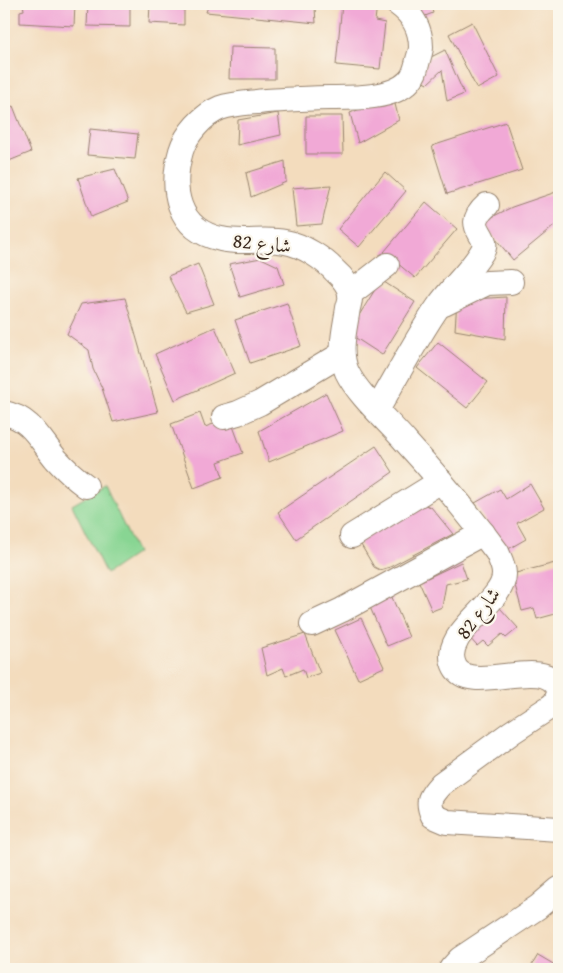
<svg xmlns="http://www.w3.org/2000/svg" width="563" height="973" font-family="'Gentium Book Plus',Amiri,serif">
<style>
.green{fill:#88d593;stroke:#628058}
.building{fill:#f1a9d6}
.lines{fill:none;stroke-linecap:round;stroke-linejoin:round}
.minor-casing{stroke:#97836e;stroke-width:26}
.minor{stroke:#fff;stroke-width:24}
.labels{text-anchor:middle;stroke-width:4.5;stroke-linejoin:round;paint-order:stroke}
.street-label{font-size:20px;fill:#3b2a1e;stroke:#fbf7ec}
</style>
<rect width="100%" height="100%" fill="#fbf7ec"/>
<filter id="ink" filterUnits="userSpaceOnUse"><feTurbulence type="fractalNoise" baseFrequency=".02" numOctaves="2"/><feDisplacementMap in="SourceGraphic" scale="10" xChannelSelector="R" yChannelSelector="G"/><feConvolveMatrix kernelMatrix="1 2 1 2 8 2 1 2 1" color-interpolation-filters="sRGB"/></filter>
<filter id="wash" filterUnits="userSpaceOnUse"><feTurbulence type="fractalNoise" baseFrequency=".0096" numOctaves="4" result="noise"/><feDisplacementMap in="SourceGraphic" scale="20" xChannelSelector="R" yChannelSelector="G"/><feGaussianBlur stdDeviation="1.12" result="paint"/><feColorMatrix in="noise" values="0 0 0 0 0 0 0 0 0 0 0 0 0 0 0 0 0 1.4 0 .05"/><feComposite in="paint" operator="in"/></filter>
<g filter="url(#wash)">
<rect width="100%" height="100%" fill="#f3dcbd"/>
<polygon class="green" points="105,486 137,553 106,574 72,505"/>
<g id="blocks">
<g class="building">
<polygon points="23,4 75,4 74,26 20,23 20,11 24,10"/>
<polygon points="88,4 130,4 130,27 87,26"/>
<polygon points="150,4 184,4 184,25 149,23"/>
<polygon points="209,4 277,4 315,8 316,23 206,12"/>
<polygon points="342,4 377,4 375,21 385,23 380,69 336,65"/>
<polygon points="414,4 430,4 433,13 420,18"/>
<polygon points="472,22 499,77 477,89 449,34"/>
<polygon points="230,47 275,48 275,79 229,79"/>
<polygon points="445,50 464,94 447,101 442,70 427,84 420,80 429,58"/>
<polygon points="393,96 399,120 358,143 350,113"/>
<polygon points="13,106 31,152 4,163 4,110"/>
<polygon points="278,113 281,135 237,145 238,120"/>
<polygon points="306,116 342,116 343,154 306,154"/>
<polygon points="506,122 522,170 447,194 432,146"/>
<polygon points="90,129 138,134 135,159 87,155"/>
<polygon points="285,161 286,182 251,197 246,173"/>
<polygon points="115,169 128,202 91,217 78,178"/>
<polygon points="385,172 406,191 359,247 338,229"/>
<polygon points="331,185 322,224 296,226 292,188"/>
<polygon points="559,191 559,222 513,260 482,222 512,207"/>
<polygon points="426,202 457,229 415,278 384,252"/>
<polygon points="261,258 278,266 284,284 240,297 229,264"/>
<polygon points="198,264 214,304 186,312 168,276"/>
<polygon points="381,280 415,302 382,355 348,333"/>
<polygon points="506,297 505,339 455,330 457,300"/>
<polygon points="125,298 158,412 113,422 102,388 93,369 89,350 67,334 81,304"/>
<polygon points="287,303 301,346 250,363 235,320"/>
<polygon points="215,327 235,373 175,400 155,354"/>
<polygon points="438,342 488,382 467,408 417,368"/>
<polygon points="326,393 343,431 269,462 259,431"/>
<polygon points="200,413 205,427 230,418 243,453 218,462 223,477 194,488 171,424"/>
<polygon points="376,446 393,472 296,539 278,512"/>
<polygon points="530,484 544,508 517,523 526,539 503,552 475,503 500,489 506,499"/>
<polygon points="416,502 431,507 453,534 390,567 380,570 374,567 357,538"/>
<polygon points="461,562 467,579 446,584 442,607 432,611 419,582"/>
<polygon points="559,562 559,613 537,619 534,608 522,611 512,574"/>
<polygon points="391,595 409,637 387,646 369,605"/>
<polygon points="500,608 518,628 506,638 502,634 488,646 483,641 477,646 468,636"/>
<polygon points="361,618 384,667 358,679 335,630"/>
<polygon points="305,634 320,673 306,678 303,669 286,676 283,668 267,675 261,648"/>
<polygon points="538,955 555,965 553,969 539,969 532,965"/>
</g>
</g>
</g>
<g filter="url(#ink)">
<use href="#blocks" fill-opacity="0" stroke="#97836e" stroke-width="1"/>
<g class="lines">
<g class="minor-casing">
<g id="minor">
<path d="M398,4C412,14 421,29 421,47C421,51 419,56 418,60C416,68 415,75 409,81C393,99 353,98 330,98C309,98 287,100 266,101C251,103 234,103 220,108C203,115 186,134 181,151C170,189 177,230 221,239C242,244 264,238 285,242C303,245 324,259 336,272C342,277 350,287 350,295C351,299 349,304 348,308C345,329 338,351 347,372C358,395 389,422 406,442C438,477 469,514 497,552C500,559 504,566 504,574C505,603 437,634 455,667C471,697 547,652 559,690"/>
<polyline points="351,293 387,265"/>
<polyline points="444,304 487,283 511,282"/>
<path d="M377,410C397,376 416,339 438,307C451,288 470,272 482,252C493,234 460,229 487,205"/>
<path d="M4,413C31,418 40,440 56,459C65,469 75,478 86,486"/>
<polyline points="224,417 238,413 260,403 342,354"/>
<polyline points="352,536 441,481"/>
<polyline points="312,624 342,610 483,533"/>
<path d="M559,694L555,703L550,707L512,732L441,784C430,796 426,801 433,816L447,822L559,829"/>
<polyline points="451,969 460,959 538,907 559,889"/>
</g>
</g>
<use href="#minor" class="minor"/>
</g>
</g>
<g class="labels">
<g class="street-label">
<text transform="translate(262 243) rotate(6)" y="7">شارع 82</text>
<text transform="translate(478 613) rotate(-53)" y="7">شارع 82</text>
</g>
</g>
<rect width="563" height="973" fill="none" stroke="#fbf7ec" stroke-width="20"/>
</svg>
